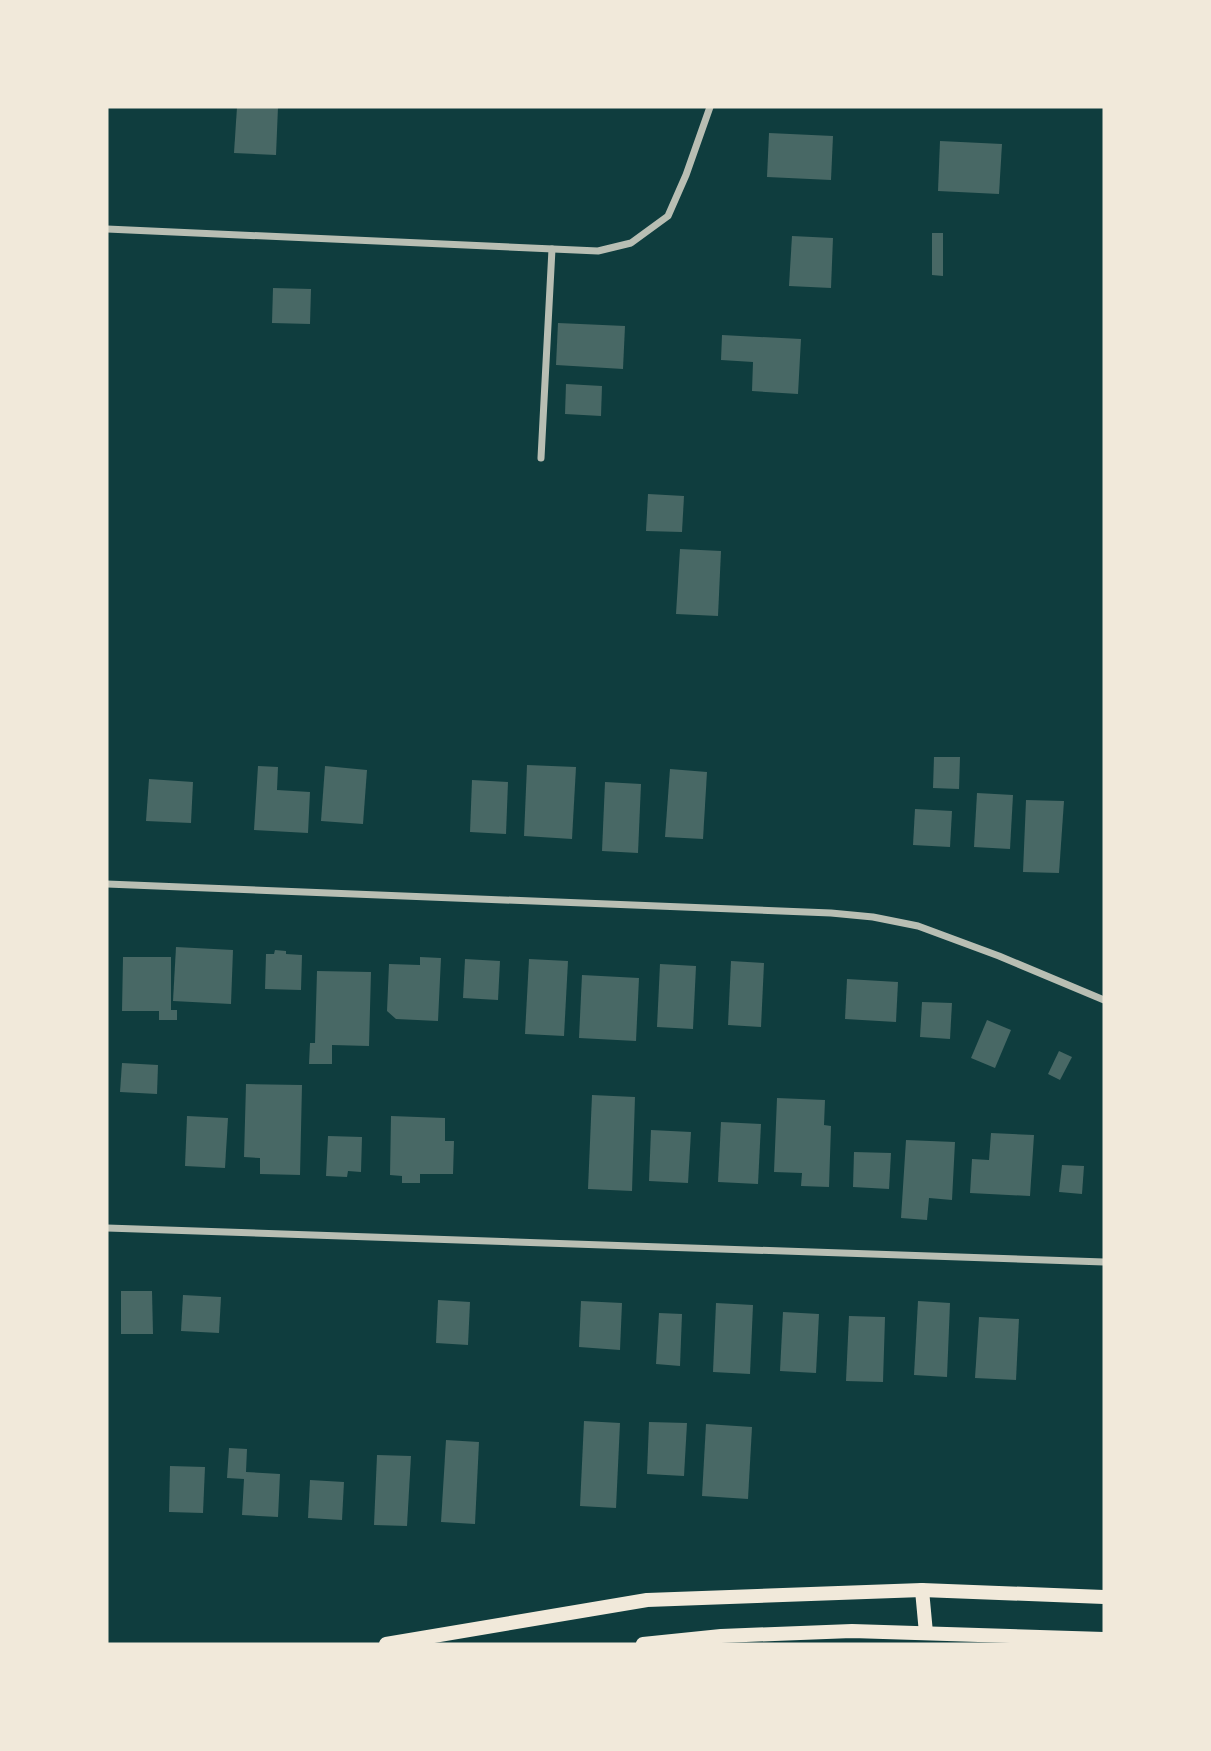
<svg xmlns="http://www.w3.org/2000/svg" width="1211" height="1751" font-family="Figtree,sans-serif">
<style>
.building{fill:#486865}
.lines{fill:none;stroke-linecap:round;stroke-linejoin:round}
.minor{stroke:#b8beb3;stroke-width:7}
.secondary{stroke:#f1e9da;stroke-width:14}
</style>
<rect width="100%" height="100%" fill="#0f3d3e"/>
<g class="building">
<polygon points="237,107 278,107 276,155 234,153"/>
<polygon points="769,133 833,136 831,180 767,177"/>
<polygon points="940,141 1002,144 999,194 938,191"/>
<polygon points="932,233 943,233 943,276 932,275"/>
<polygon points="792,236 833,238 831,288 789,286"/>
<polygon points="273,288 311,289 310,324 272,323"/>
<polygon points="558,323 625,326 623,369 556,365"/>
<polygon points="722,335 801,339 798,394 752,391 753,362 721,360"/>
<polygon points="566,384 602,386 601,416 565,414"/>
<polygon points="648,494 684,496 682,532 646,531"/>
<polygon points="680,549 721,551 718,616 676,614"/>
<polygon points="934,757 960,757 959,789 933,788"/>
<polygon points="527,765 576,767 572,839 524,836"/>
<polygon points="258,766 278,767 277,790 310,792 308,833 254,830"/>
<polygon points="325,766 367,770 363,824 321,821"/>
<polygon points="670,769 707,772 703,839 665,837"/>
<polygon points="149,779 193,782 191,823 146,821"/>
<polygon points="472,780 508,782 506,834 470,832"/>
<polygon points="605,782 641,784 638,853 602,851"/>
<polygon points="977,793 1013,795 1010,849 974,847"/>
<polygon points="1026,800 1064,801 1059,873 1023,872"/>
<polygon points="915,809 952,811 950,847 913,845"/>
<polygon points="176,947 233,950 231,1004 173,1001"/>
<polygon points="275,950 286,951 286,954 302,955 301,990 265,989 266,954 274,954"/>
<polygon points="123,957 171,957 171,1010 177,1010 177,1020 159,1020 159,1011 122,1011"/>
<polygon points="420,957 441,958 438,1021 396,1019 387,1011 389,964 420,965"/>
<polygon points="465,959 500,961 498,1000 463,998"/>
<polygon points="529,959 568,961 564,1036 525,1034"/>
<polygon points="731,961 764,963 761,1027 728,1025"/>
<polygon points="660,964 696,966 693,1029 657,1027"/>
<polygon points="317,971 371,972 369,1046 332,1045 332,1064 309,1064 310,1043 315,1043"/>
<polygon points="582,975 639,978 636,1041 579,1038"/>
<polygon points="847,979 898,982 896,1022 845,1019"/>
<polygon points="922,1002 952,1003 950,1039 920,1037"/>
<polygon points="987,1020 1011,1030 995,1068 971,1058"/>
<polygon points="1059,1051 1072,1057 1060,1080 1048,1074"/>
<polygon points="122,1063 158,1065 157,1094 120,1092"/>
<polygon points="246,1084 302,1085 300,1175 260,1174 260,1158 244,1157"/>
<polygon points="592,1095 635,1097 632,1191 588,1189"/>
<polygon points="777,1098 825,1100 824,1125 831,1126 829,1187 801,1186 802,1173 774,1172"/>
<polygon points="187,1116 228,1118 225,1168 185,1166"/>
<polygon points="391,1116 445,1118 445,1141 454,1141 453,1174 420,1174 420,1183 402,1183 402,1176 390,1175"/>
<polygon points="721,1122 761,1124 758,1184 718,1182"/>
<polygon points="651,1130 691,1132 688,1183 649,1181"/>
<polygon points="991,1133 1034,1135 1030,1196 970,1193 972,1159 989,1160"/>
<polygon points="328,1136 362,1137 361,1172 348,1171 347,1177 326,1176"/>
<polygon points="906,1140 955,1142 952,1200 929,1198 927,1220 901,1218"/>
<polygon points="854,1152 891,1153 889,1189 853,1187"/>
<polygon points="1062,1165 1084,1166 1082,1194 1059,1192"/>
<polygon points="121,1291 152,1291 153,1334 121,1334"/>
<polygon points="183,1295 221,1297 219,1333 181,1331"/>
<polygon points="438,1300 470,1302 468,1345 436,1343"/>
<polygon points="581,1301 622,1303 620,1350 579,1347"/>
<polygon points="918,1301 950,1303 947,1377 914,1375"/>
<polygon points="716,1303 753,1305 750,1374 713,1372"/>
<polygon points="783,1312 819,1314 816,1373 780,1371"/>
<polygon points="659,1313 682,1314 680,1366 656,1364"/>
<polygon points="849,1316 885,1317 883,1382 846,1381"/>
<polygon points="979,1317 1019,1319 1016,1380 975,1378"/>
<polygon points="584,1421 620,1423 616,1508 580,1506"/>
<polygon points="649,1422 687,1423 684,1476 647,1474"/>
<polygon points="706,1424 752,1427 748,1499 702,1496"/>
<polygon points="446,1440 479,1442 475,1524 441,1522"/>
<polygon points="229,1448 247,1449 246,1472 280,1474 278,1517 242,1515 244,1479 227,1478"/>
<polygon points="377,1455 411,1456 407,1526 374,1525"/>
<polygon points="170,1466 205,1467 203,1513 169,1512"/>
<polygon points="310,1480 344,1482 342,1520 308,1518"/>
</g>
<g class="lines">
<g class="minor">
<polyline points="107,229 598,251 631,243 668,216 686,175 710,107"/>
<polyline points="541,458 552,249"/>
<polyline points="107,884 831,913 873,917 918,926 999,956 1104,1000"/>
<polyline points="107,1228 1104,1262"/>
</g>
<g class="secondary">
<polyline points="922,1590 926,1633"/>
<polyline points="386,1644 647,1600 922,1590 1104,1597"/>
<polyline points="643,1644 721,1636 852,1631 1104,1639"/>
</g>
</g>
<rect width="1211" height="1751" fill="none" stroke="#f1e9da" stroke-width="217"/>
</svg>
